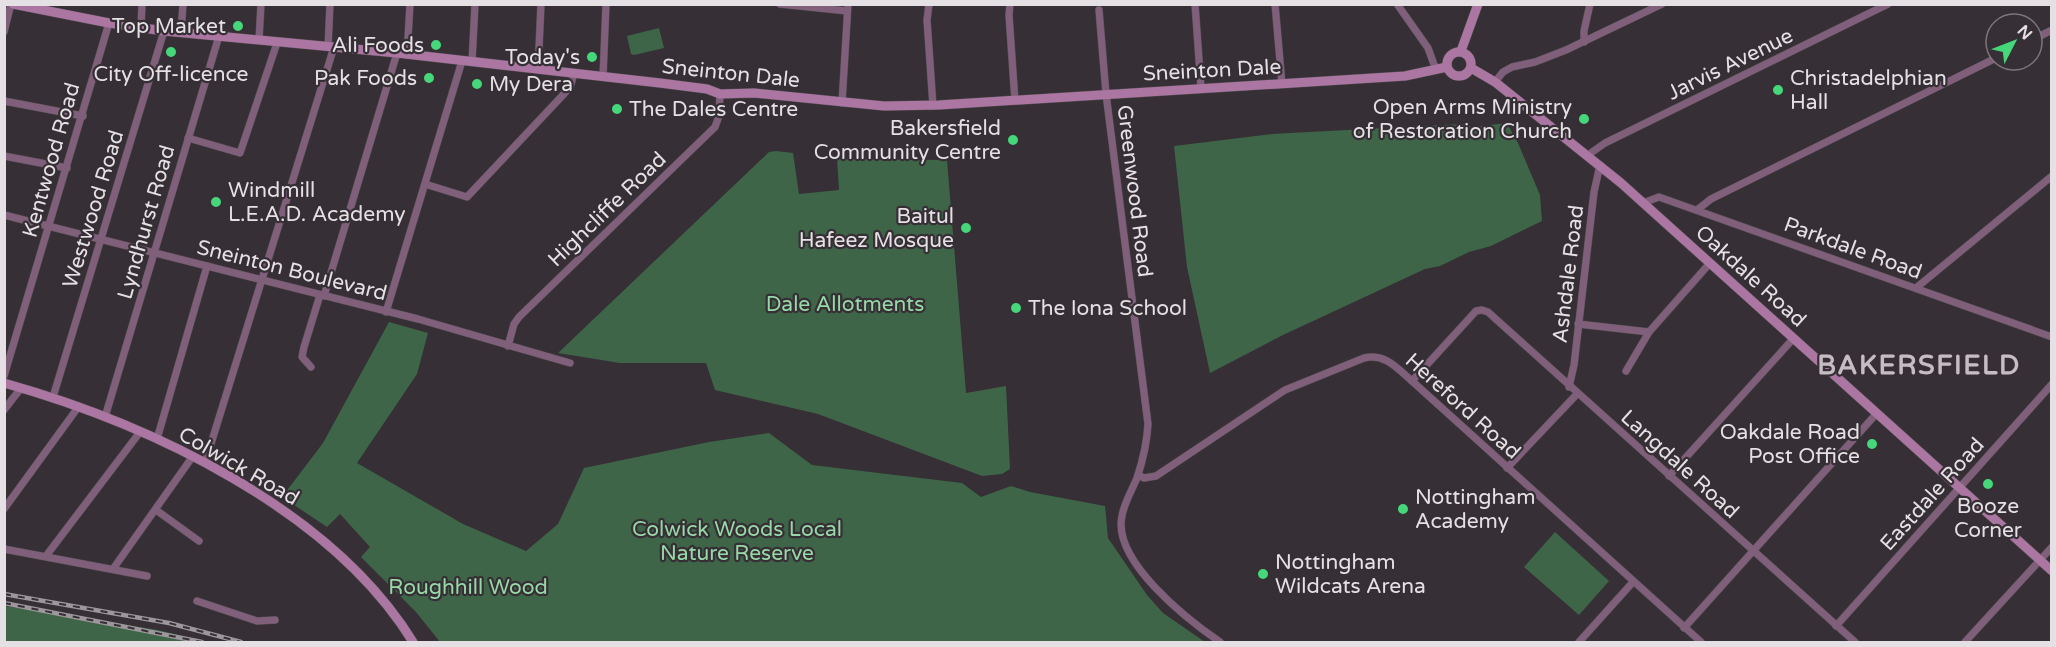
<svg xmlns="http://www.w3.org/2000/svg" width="2056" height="647" font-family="'Varela Round',sans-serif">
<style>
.green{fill:#3e6548}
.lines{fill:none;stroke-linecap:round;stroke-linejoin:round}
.street-casing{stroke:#524b51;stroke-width:8}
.secondary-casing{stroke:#524b51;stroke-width:10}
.street{stroke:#7f5f7a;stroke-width:7}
.secondary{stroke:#ab77a2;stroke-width:9}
.rail-casing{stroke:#9c979b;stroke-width:4.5}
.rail{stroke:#362f35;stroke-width:2;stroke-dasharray:7;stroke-linecap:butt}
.poi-dot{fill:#45d77a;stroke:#362f35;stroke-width:2}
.labels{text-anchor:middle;stroke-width:4.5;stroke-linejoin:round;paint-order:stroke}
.poi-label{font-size:21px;fill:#e4e0e3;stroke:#362f35;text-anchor:end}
.street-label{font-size:21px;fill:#e4e0e3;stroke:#362f35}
.park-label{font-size:21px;fill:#96d8a6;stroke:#362f35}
.district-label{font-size:27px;font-weight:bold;letter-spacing:1.5px;fill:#c6bdc4;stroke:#362f35}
</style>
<rect width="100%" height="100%" fill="#362f35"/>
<g class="green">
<polygon points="659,28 664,48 634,55 631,54 627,36"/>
<polygon points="1507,123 1518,143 1540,195 1542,221 1491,246 1469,252 1440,266 1425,269 1283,335 1210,373 1187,267 1174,146 1272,134 1440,125 1467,124 1471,127"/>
<polygon points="776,151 793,153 799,194 839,190 837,159 947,160 966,393 1006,386 1010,469 1002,474 982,476 818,414 715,390 706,363 620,363 558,353 769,152"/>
<polygon points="389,322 428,333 417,374 357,463 463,524 526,551 558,524 584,468 709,442 769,433 812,465 962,483 981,497 1011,486 1030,492 1105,506 1108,538 1147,595 1163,613 1205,642 440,642 416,612 361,557 370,547 340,514 327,527 282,497 323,443"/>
<polygon points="1555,532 1609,581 1579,615 1524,567"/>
<polygon points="5,606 158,630 202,641 5,642"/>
</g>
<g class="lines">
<g class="street-casing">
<g id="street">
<polyline points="780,4 847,11"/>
<polyline points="929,4 927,20 933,106"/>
<polyline points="1010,4 1009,15 1015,101"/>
<polyline points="1195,4 1201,88"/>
<polyline points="1275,4 1282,84"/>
<polyline points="1397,4 1428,48 1436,70"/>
<path d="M1099,10L1106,94L1148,424C1147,442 1143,460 1137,478C1132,490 1124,503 1122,516C1112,561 1188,620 1220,642"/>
<polyline points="141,27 142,4"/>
<polyline points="4,32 11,4"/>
<polyline points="181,32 183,4"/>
<polyline points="259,40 261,4"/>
<polyline points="2032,40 2052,30"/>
<polyline points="1584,42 1584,31 1590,4"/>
<polyline points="328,47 330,4"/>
<polyline points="407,55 410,4"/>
<polyline points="472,62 475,4"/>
<polyline points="538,70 541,4"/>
<polyline points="603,77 606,4"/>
<polyline points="1495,82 1503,72 1512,67 1535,62 1566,50 1662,4"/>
<polyline points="4,101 83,116"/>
<polyline points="842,103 848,4"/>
<polyline points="188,138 240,153 277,43"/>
<polyline points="1588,155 1605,143 1888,4"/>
<polyline points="4,156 67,168"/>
<polyline points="425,184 467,197 563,95 570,87 574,74"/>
<polyline points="1643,203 1659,197 2052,337"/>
<polyline points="1697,210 1711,199 1996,58"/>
<polyline points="4,215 418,319 570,363"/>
<polyline points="1916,288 2052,176"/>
<polyline points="324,296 397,53"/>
<polyline points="386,312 462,61"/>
<polyline points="1578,324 1649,332 1710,263"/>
<polyline points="508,346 514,324 519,317 715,127 719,116 720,94"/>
<polyline points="311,367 302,357 304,347 320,295"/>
<polyline points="1626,371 1649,332"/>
<polyline points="4,376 109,23"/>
<polyline points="1412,381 1476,311 1482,310 1488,312 1855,642"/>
<polyline points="1569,387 1574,365 1594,192 1600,165"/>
<polyline points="53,397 164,31"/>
<polyline points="4,410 21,388"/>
<polyline points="105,417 219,36"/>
<polyline points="157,439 207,266"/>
<polyline points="205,463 334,47"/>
<polyline points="1507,468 1577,394"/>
<path d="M1138,475L1144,478L1156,476L1285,390L1364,358C1385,353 1397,368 1412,381L1701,642"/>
<polyline points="1669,476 1793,339"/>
<polyline points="4,509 79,406"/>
<polyline points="156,510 199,541"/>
<polyline points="4,549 147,576"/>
<polyline points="46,556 140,432"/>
<polyline points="113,569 193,456"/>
<polyline points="197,601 257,621 275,620"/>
<polyline points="1836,626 2052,384"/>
<polyline points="1684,628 1877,413"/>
<polyline points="1579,642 1633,582"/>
<polyline points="1965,642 2052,547"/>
</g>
</g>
<g class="secondary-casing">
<g id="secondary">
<polyline points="13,4 109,23 164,31 397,53 660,83 707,89 720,94 754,93 884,106 939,105 1405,76 1447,67"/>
<polyline points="1461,51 1478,4"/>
<circle cx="1459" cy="64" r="12"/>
<polyline points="1471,68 1495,82 1621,183 2052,571"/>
<path d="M4,383C150,424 331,509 413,642"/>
</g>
</g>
<use href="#street" class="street"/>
<use href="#secondary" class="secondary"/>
<g class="rail-casing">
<g id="rail">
<polyline points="4,594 169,623 241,642"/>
<polyline points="4,603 202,642"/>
</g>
</g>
<use href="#rail" class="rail"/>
</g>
<g class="poi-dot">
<circle cx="238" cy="26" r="6"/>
<circle cx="436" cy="45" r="6"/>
<circle cx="171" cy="52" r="6"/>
<circle cx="592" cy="57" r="6"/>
<circle cx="429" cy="78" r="6"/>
<circle cx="477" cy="84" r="6"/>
<circle cx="1778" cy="90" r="6"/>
<circle cx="617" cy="109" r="6"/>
<circle cx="1584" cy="119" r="6"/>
<circle cx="1013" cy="140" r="6"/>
<circle cx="216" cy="202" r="6"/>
<circle cx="966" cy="228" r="6"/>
<circle cx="1016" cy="308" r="6"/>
<circle cx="1872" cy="444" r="6"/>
<circle cx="1988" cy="484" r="6"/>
<circle cx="1403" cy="509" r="6"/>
<circle cx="1263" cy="574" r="6"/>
</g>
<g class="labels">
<g class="poi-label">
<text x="226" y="33">Top Market</text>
<text x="424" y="52">Ali Foods</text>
<text x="580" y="64">Today's</text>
<text x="171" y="81" text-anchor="middle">City Off-licence</text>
<text x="417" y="85">Pak Foods</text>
<text x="1790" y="85" text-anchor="start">Christadelphian<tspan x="1790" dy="24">Hall</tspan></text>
<text x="489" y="91" text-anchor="start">My Dera</text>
<text x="1572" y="114">Open Arms Ministry<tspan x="1572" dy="24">of Restoration Church</tspan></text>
<text x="629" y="116" text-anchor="start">The Dales Centre</text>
<text x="1001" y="135">Bakersfield<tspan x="1001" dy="24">Community Centre</tspan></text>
<text x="228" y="197" text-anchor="start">Windmill<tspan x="228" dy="24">L.E.A.D. Academy</tspan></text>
<text x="954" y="223">Baitul<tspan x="954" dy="24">Hafeez Mosque</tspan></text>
<text x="1028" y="315" text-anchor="start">The Iona School</text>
<text x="1860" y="439">Oakdale Road<tspan x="1860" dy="24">Post Office</tspan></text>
<text x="1415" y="504" text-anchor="start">Nottingham<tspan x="1415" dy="24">Academy</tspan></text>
<text x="1988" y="513" text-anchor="middle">Booze<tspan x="1988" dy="24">Corner</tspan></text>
<text x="1275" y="569" text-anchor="start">Nottingham<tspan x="1275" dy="24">Wildcats Arena</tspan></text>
</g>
<g class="street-label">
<text transform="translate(1730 64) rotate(-26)" y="7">Jarvis Avenue</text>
<text transform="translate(1212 70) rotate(-3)" y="7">Sneinton Dale</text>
<text transform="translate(731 73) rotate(6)" y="7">Sneinton Dale</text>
<text transform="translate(51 160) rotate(-74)" y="7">Kentwood Road</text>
<text transform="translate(1135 191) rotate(83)" y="7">Greenwood Road</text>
<text transform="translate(93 209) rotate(-73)" y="7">Westwood Road</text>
<text transform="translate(607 209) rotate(-44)" y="7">Highcliffe Road</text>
<text transform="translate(146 222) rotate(-74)" y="7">Lyndhurst Road</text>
<text transform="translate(1853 248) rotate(20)" y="7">Parkdale Road</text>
<text transform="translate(292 270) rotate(14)" y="7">Sneinton Boulevard</text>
<text transform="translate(1568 274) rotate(-83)" y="7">Ashdale Road</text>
<text transform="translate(1751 276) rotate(42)" y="7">Oakdale Road</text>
<text transform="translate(1463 406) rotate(42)" y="7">Hereford Road</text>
<text transform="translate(1680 464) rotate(42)" y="7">Langdale Road</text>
<text transform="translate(239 466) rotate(30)" y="7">Colwick Road</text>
<text transform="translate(1932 494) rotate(-48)" y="7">Eastdale Road</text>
</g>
<g class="park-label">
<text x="845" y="311">Dale Allotments</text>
<text x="737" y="536">Colwick Woods Local<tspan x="737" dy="24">Nature Reserve</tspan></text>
<text x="468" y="594">Roughhill Wood</text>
</g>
<g class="district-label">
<text x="1919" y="374">BAKERSFIELD</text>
</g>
</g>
<rect width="2056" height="647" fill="none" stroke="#e4e0e3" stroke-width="12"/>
<g transform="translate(2014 42) rotate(48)"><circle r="28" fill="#362f35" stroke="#7c767b" stroke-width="1.5"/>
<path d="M0-4.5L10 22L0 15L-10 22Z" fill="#45d77a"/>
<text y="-9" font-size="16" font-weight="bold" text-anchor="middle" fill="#e4e0e3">N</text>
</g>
</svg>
